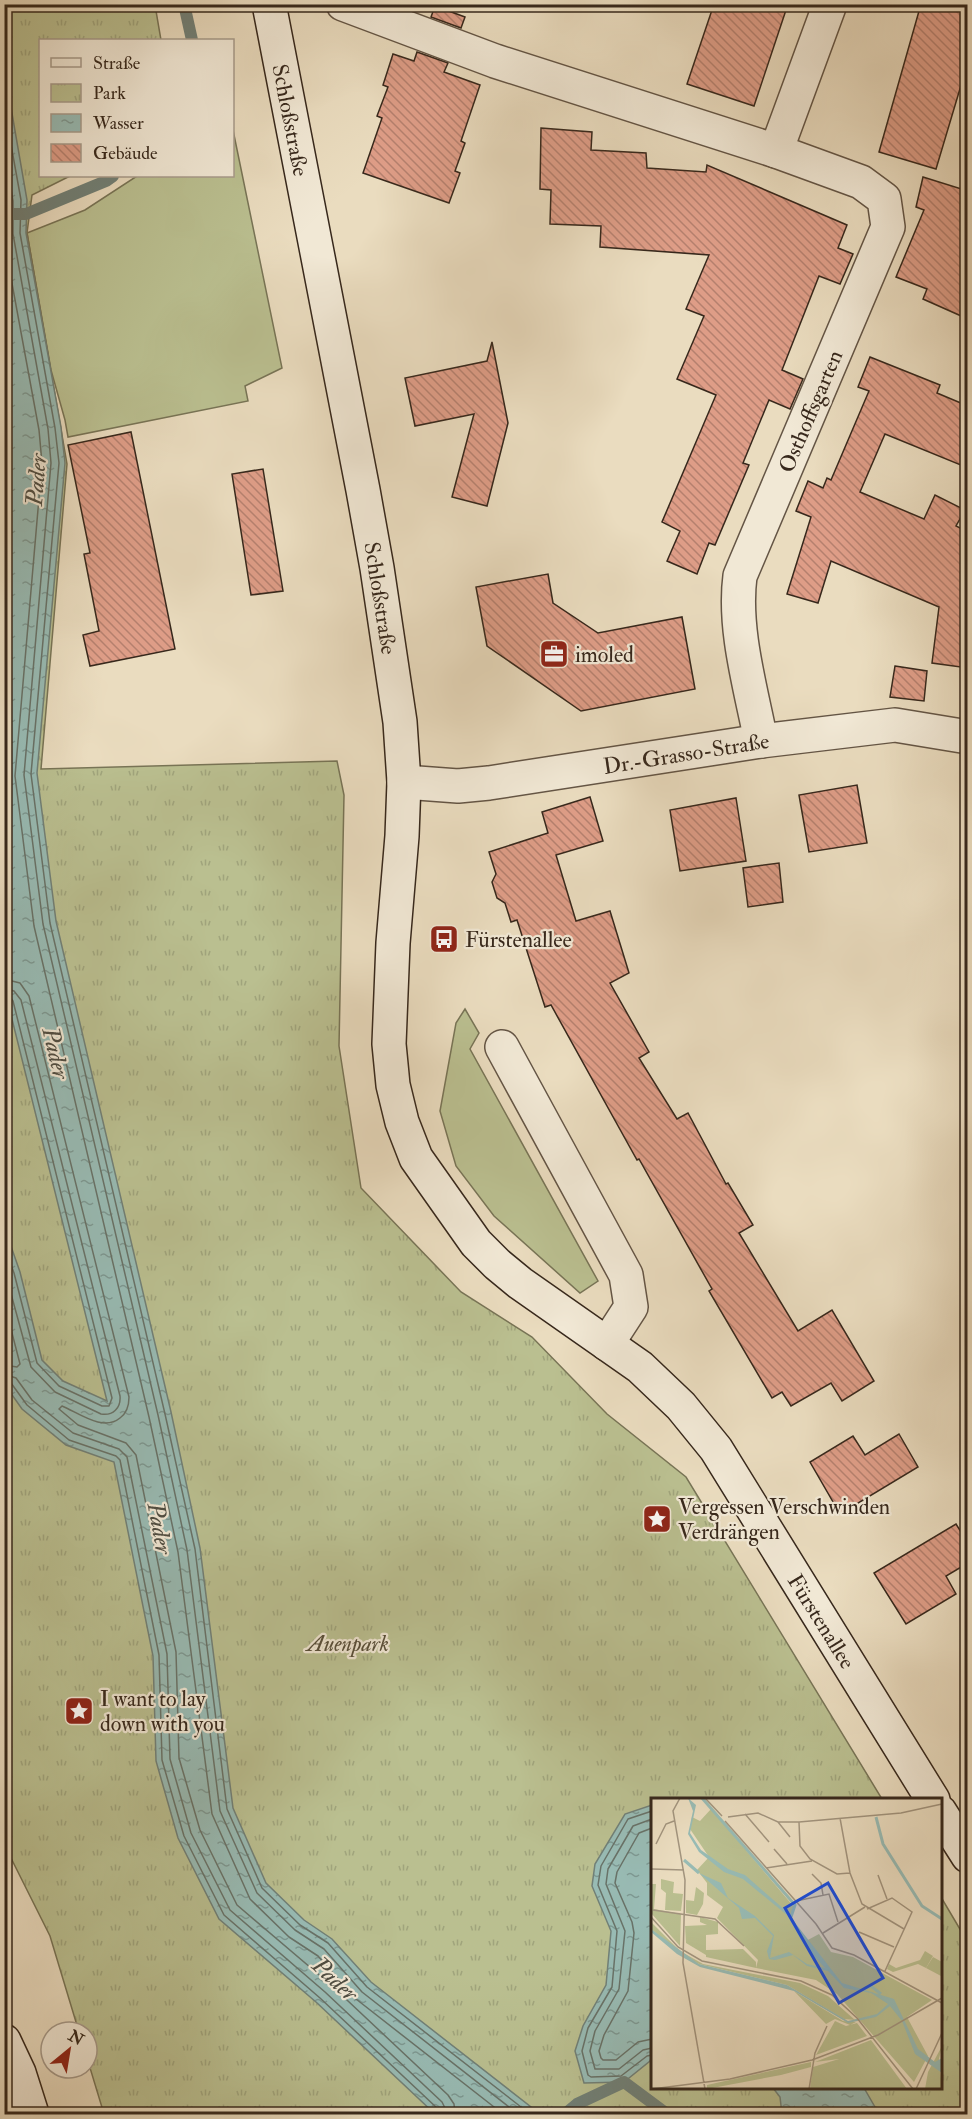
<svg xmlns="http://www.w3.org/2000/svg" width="972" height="2119" font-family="'IM FELL Double Pica',serif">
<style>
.grass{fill:#babf90;stroke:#787456;stroke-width:1.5}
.park{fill:url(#park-tufts);stroke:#787456;stroke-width:1.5}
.water{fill:url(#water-ripples);stroke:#718077;stroke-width:1.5}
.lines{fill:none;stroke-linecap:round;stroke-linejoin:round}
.shore{stroke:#687268;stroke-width:1.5}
.stream{stroke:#718077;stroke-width:12}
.building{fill:url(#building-back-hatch);stroke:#37281c;stroke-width:1.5}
.street-casing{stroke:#645545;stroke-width:36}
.secondary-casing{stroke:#37281c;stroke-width:36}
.street{stroke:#f1e8d5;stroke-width:33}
.secondary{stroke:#f1e8d5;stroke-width:33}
.labels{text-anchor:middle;stroke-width:4.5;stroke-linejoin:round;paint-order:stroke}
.street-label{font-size:22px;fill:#37281c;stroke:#f1e8d5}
.poi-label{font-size:22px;fill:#37281c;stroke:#f1e8d5;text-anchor:start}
.park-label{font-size:22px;font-style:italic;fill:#584e39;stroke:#f1e8d5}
.water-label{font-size:24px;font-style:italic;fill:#4f4d42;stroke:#f1e8d5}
.inset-river{fill:none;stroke:#98bbb4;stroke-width:3}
.inset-road{fill:none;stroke:#a2947e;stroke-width:1.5}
.view{fill:#1d4ed8;fill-opacity:0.15;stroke:#1d4ed8;stroke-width:3}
.inset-edge{fill:none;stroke:#37281c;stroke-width:3}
</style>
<defs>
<pattern id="park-tufts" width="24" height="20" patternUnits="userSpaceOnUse" patternTransform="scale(1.5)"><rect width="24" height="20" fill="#babf90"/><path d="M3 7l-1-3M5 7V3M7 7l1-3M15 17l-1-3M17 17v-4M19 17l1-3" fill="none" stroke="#a0a47c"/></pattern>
<pattern id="water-ripples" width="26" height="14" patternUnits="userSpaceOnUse" patternTransform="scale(1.5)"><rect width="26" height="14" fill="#98bbb4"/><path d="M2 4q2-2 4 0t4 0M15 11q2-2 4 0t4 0" fill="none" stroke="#7d9892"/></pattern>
<pattern id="building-back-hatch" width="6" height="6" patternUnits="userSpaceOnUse" patternTransform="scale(1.5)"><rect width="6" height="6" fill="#de9d87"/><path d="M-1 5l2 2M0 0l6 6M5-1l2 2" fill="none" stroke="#b5806e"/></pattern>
</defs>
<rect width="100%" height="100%" fill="#eadcbf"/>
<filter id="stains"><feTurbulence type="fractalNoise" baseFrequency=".00333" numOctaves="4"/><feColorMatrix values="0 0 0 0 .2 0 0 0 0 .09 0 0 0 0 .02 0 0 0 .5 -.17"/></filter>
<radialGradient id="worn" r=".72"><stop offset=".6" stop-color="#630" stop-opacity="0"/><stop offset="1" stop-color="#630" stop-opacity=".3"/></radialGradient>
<g class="grass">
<polygon points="233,130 282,368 245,386 248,401 68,437 65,420 51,370 27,233 85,210 137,176 232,176"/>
<polygon points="465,1009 479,1033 470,1049 598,1281 580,1293 494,1216 456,1166 440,1111 456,1023"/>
</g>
<polygon class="park" points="5,5 155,5 161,40 40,40 40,176 70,176 32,195 27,233 67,464 41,769 337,761 344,795 339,1046 361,1188 461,1292 532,1337 607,1414 686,1477 882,1799 652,1800 652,2088 940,2088 941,1897 967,1941 967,2114 104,2114 87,2058 87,2032 79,2032 50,1936 5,1846"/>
<g class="water">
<polygon points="5,81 9,96 27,200 26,233 61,427 65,463 37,773 56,921 171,1412 200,1548 233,1808 266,1883 304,1920 332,1939 371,1982 540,2114 435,2114 316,2002 219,1919 178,1838 156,1761 153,1656 114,1462 66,1445 22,1409 5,1385 5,1229 20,1272 42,1360 63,1381 107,1401 5,991"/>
<polygon points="652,1805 652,2056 650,2061 624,2082 584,2083 575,2051 583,2026 606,1985 611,1931 592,1886 595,1864 625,1814"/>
<polygon points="773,2088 864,2088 879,2114 782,2114 780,2097"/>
</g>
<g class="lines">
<g class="shore">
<polyline points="4,106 21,200 20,233 55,428 59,463 31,774 50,923 165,1414 195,1549 227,1809 262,1888 300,1925 328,1943 367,1987 530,2114"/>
<polyline points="4,150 13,201 13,234 48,429 51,463 24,775 43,924 158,1415 187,1550 220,1811 257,1893 295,1930 324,1949 362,1992 518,2114"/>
<polyline points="4,240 39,430 42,463 15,776 34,926 149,1417 178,1552 212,1814 250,1899 289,1937 318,1956 356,1999 503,2114"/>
<path d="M4,979L20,983L29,996L129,1397C129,1405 127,1413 120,1418C103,1432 79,1413 62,1406L59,1409L78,1425L126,1443L136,1455L176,1652L179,1758L200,1830L237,1905L331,1985L448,2095L454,2104L455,2114"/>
<path d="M4,988L14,991L21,1000L120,1396C121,1408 113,1416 101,1414L55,1392L31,1367L4,1268"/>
<polyline points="4,996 10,997 13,1001 112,1398 109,1406 102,1406 59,1386 37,1363 14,1273 4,1246"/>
<polyline points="4,1302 20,1364 17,1367 4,1365"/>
<polyline points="4,1374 16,1378 32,1400 73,1433 119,1449 127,1457 167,1654 170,1759 191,1833 230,1910 325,1992 442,2102 445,2108 446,2114"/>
<polyline points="4,1382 11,1383 27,1405 69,1440 116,1456 120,1460 159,1655 162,1760 184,1836 224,1915 320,1998 437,2108 439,2114"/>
<polyline points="652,1811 628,1819 601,1866 598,1885 617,1931 612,1987 588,2028 582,2051 588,2075 591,2077 621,2076 647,2056 652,2055"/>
<polyline points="652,1819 633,1826 608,1869 606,1884 625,1931 619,1989 595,2031 590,2051 595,2069 619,2069 643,2050 652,2048"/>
<polyline points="652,1828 639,1833 617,1872 615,1883 632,1922 634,1933 628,1991 604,2035 599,2051 601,2058 603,2060 616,2060 638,2042 652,2039"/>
</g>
<g class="stream">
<polyline points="184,4 192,40"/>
<polyline points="11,214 26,214 106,181 113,176"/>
<polyline points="565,2114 577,2104 624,2082 667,2114"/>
</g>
</g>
<g class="building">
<polygon points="714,4 788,4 754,106 687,84"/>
<polygon points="921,4 968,4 968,62 936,169 879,152"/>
<polygon points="435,6 465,17 461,28 431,17"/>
<polygon points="417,52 448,63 444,72 480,85 461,141 465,143 455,171 460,173 449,203 363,173 382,118 377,116 388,87 383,85 393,54 414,61"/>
<polygon points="541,128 592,132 591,150 646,153 647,168 706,172 707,165 847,225 838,248 853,254 840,284 819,276 782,370 803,379 790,409 769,400 743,463 749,465 715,545 709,543 697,574 667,561 680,531 662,522 716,395 677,379 704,316 686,309 709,255 600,247 601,226 550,224 551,190 540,189"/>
<polygon points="923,177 968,191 968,319 923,299 927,289 896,277 924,210 916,207"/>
<polygon points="492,342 508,423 487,506 452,497 474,414 415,426 405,378 487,361"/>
<polygon points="870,357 940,385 937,393 968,406 968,468 885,434 860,492 924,519 935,495 965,510 956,526 968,532 968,668 932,663 939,607 831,561 818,603 787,594 811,517 796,511 808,481 823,488 827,478 831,480 869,391 858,387"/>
<polygon points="131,432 175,649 90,666 83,635 99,631 84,554 90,553 68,445"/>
<polygon points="263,469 283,591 251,595 232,474"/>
<polygon points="548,574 553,603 598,633 682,617 695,689 581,711 487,646 476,587"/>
<polygon points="895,666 927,671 924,701 890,697"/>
<polygon points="857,785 867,843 809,852 799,795"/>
<polygon points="590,797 603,841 556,855 576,921 610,911 629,973 610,983 649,1052 639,1058 677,1119 688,1113 726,1184 728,1183 753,1225 739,1233 798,1331 832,1310 874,1381 842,1401 831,1383 791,1406 782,1392 772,1398 709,1291 712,1289 639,1159 637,1160 551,1005 545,1007 517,920 511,922 505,903 497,898 492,882 496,874 489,852 548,833 542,812"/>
<polygon points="736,798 746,861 680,871 670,810"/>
<polygon points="779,863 783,902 748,907 743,868"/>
<polygon points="899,1434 918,1467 840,1514 810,1462 853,1436 865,1455"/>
<polygon points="956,1524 968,1543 968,1563 946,1576 956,1594 906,1624 874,1573"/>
</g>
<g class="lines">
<g class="street-casing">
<g id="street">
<path d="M343,4L495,61L776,151L861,182L884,199L888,227L740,576C733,629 751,689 761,741"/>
<polyline points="776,151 830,4"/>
<polyline points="404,782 458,786 489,783 761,741 895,725 968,737"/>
<polyline points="502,1047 626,1275 631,1307 607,1344"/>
</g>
</g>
<g class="secondary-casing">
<g id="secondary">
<polyline points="269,4 363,490 377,568 400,722 404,782 402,836 393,943 389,1044 393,1085 402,1122 416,1158 476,1243 497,1264 520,1283 640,1367 681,1406 716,1449 933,1800"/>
<polyline points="940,1812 968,1856"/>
<polyline points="4,2041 19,2073 32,2114"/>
</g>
</g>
<use href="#street" class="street"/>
<use href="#secondary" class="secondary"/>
</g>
<defs>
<g id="office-square" transform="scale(1.5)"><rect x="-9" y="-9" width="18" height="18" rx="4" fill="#8f2418" stroke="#f1e8d5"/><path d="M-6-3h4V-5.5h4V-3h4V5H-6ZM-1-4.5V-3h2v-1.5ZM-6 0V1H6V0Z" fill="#fff"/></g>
<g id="bus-square" transform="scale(1.5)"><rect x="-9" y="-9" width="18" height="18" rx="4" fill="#8f2418" stroke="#f1e8d5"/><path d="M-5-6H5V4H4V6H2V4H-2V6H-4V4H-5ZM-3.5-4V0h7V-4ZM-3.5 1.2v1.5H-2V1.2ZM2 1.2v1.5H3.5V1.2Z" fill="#fff"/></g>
<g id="sight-square" transform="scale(1.5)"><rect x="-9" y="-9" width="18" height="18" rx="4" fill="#8f2418" stroke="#f1e8d5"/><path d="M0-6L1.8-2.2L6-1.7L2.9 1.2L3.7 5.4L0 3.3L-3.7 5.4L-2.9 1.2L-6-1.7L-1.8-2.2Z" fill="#fff"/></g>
</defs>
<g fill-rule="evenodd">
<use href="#office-square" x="554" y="654"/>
<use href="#bus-square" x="444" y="939"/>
<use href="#sight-square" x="657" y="1519"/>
<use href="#sight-square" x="79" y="1711"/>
</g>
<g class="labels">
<g class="street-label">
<text transform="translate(291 120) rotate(79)" y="8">Schloßstraße</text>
<text transform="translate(810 411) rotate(-67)" y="8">Osthoffsgarten</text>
<text transform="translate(381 598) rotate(81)" y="8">Schloßstraße</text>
<text transform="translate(686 753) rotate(-9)" y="8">Dr.-Grasso-Straße</text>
<text transform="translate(822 1621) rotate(58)" y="8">Fürstenallee</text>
</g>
<g class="poi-label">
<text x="575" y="662">imoled</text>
<text x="465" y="947">Fürstenallee</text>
<text x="678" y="1514">Vergessen Verschwinden<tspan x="678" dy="25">Verdrängen</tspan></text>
<text x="100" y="1706">I want to lay<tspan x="100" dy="25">down with you</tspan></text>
</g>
<g class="park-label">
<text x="348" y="1651">Auenpark</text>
</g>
<g class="water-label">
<text transform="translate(36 480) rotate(-85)" y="8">Pader</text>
<text transform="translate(56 1053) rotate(77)" y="8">Pader</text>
<text transform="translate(160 1528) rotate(80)" y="8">Pader</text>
<text transform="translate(335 1979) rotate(43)" y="8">Pader</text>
</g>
</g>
<g transform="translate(651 1798)">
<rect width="291" height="291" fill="#eadcbf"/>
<path d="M10,81L23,84L22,95L32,96L30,113L14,112L15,95L10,91ZM0,86H5L3,111L30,116L29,148L0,115ZM45,89L53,95L52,106L46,117L35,115V102L43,103ZM49,119L67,124V136L55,137V157L35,145L34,128L56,127L49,124ZM0,124L29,153L52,166L149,185L177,198L204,222L193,221L136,187L48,166L28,154L0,131ZM282,159L291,164L290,178L275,170ZM143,193L192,223L205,224L199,227L184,221L175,226ZM184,223L195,228L206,225L216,238L165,257ZM220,242L256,291H159L162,269L188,261L164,264ZM160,264V269L130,277L56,291V287Z" fill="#babf90"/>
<path d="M60,11L143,109L140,118L155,143L168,136L180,154L202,159L281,202L256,219L277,258L263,284L186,196L165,182L105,170L107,162L66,120L72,109L56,97V85L46,72L58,59L39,31L41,19L49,23ZM274,153L282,158L275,170L267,166L242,174L236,171L238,166L245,170L269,162ZM291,248L288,261L291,291H274L277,274Z" fill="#babf90"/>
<path d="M92,151L105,164V170L55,159V152Z" fill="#babf90"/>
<path d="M37,0L45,7L39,35L50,52L77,71L94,77L134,112L191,185L243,201L267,251L284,264L291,260V275L264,256L251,223L239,208L225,219L197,225L143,193L49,169L26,156L0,134V131L48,166L136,187L197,223L226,216L237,206L220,195L193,190L177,173L156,168L142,157L124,162L118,161L116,153L122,138L104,120L91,121L88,110L48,75L70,85L77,100L104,118L123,137L119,160L138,154L156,166L174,170L153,147L136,117L92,81L73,74L48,54L37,36L42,13Z" fill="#98bbb4"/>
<path class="inset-river" d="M51,0L144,107L140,119M225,19L232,46L271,108L291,121M33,62L48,75M213,191L220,188L230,196"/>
<path class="inset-road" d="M29,0L22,13L34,82L32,165L54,291M54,0L71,18M94,16L118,44M77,19L107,15L127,24H148L250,15L291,6M189,20L199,75L211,106L253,131M74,23L165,126L181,150L203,157L291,205M127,24L139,39M148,24L149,48L159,61L186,76L199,75M5,46L15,26L23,23M123,51L136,66M115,70L161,63M1,71L33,72M161,76L170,85L172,97M227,77L236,101M145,103L178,96L187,124M216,111L241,100L261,114L234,173M2,112L64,121L93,148M0,119L27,149L51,163L150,183L181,197L206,220L262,291M208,134L243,149M172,135L214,109M1,291L79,281L161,262L227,237L291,200M158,291L164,255L176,228M265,291L291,235"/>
<path class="view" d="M177,85L232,180L188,205L134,110Z"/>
<rect width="291" height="291" class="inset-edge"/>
</g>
<rect width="972" height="2119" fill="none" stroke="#eadcbf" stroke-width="24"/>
<rect x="6" y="6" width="960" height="2107" fill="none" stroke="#37281c" stroke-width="3"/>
<rect x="12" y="12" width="948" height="2095" fill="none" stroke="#37281c" stroke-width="1.5"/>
<rect x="39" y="39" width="195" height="138" fill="#f1e8d5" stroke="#a79b8b" stroke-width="1.5"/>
<rect x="51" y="58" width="30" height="9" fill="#f1e8d5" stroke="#a79b8b" stroke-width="1.5"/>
<text x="93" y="69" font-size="18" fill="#37281c">Straße</text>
<rect x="51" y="84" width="30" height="18" fill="url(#park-tufts)" stroke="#a79b8b" stroke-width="1.5"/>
<text x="93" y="99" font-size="18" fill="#37281c">Park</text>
<rect x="51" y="114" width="30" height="18" fill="url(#water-ripples)" stroke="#a79b8b" stroke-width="1.5"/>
<text x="93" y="129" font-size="18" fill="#37281c">Wasser</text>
<rect x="51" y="144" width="30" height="18" fill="url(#building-back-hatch)" stroke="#a79b8b" stroke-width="1.5"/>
<text x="93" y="159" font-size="18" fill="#37281c">Gebäude</text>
<g transform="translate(69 2050) rotate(30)"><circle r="28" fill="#f1e8d5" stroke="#a79b8b" stroke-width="1.5"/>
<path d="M0-4.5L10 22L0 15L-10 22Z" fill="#8f2418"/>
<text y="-9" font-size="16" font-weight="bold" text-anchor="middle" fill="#37281c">N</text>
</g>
<rect width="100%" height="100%" filter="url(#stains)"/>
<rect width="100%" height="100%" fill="url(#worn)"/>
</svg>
